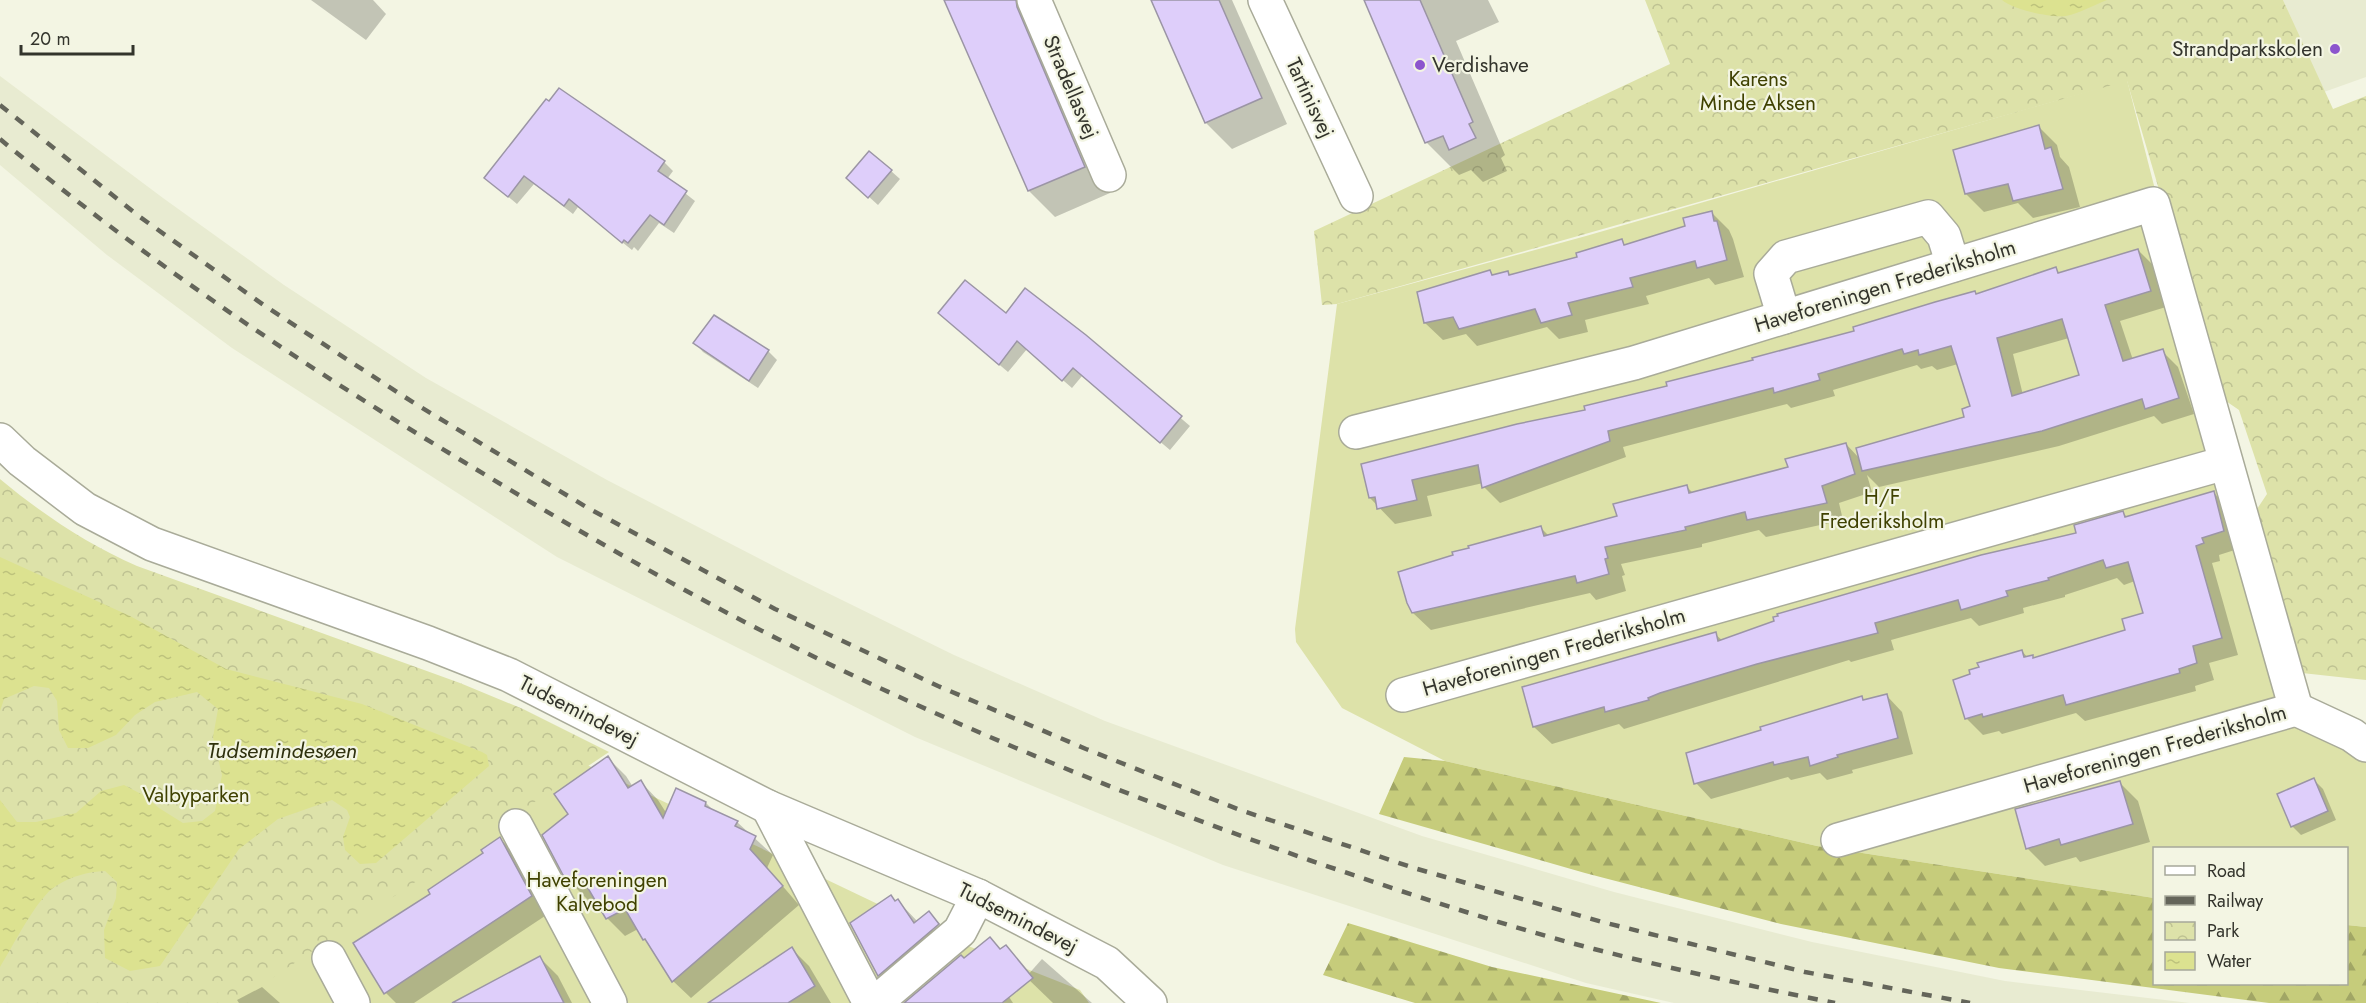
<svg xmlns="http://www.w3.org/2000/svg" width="2366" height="1003" font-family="Jost,sans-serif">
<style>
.built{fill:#e8ebd1}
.green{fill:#dde2a9}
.forest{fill:url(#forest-firs)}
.park{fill:url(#park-crowns)}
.water{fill:url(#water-ripples)}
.shadow{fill:#0003;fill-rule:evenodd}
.building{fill:#decefa;stroke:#9b95a5;stroke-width:1.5;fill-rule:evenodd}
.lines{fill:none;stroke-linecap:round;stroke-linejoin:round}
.minor-casing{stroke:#a9ab99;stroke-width:36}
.minor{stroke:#fff;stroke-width:33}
.rail{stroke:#64655a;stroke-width:4.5;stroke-dasharray:10 10;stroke-linecap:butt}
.poi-dot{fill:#8c55cd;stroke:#f3f5e3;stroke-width:2}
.labels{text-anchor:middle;stroke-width:4.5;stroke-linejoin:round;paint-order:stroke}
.poi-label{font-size:21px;fill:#33342c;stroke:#f3f5e3;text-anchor:end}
.park-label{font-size:21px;fill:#3f4100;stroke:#f3f5e3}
.street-label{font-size:21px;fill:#33342c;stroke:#f3f5e3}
.water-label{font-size:22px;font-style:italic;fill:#2f310e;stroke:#f3f5e3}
</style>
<defs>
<pattern id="forest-firs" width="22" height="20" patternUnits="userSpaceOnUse" patternTransform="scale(1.5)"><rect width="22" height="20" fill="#c6cc7b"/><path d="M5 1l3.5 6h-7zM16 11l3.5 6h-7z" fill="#a1a665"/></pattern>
<pattern id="park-crowns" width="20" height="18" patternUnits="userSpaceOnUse" patternTransform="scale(1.5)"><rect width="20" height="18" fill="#dde2a9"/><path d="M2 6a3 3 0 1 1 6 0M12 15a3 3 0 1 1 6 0" fill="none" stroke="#bec292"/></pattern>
<pattern id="water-ripples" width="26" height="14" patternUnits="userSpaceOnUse" patternTransform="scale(1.5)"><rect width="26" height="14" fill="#dce290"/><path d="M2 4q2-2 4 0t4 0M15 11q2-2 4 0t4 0" fill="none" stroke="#bdc27c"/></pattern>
</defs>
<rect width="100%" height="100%" fill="#f3f5e3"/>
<g class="built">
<polygon points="2283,0 2366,0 2366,77 2324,92"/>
<polygon points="0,76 163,198 284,285 426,378 607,480 791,575 954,655 1105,721 1422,836 1614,892 1812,942 2005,981 2190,1003 1674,1003 1586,983 1223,865 915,737 557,557 232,348 107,255 0,165"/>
</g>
<g class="green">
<polygon points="2127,80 2225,463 2305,706 2366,726 2366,927 2347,925 2346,848 2154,848 2154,898 1817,846 1445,761 1342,708 1296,642 1295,629 1337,304 1586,236"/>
<polygon points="585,764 953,940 1080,990 1089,1003 186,1003"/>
</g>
<g class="forest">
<polygon points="1404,757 1445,761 1817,846 2154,898 2154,984 2346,984 2347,925 2366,927 2366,1003 2269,1003 1999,968 1781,924 1585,873 1379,814"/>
<polygon points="1348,923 1492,967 1661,1003 1415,1003 1323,975"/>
</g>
<g class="park">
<polygon points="1645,0 2283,0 2333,109 2366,96 2366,680 2302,673 2253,515 2267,494 2239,410 2220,397 2127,81 1337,304 1322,305 1314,231 1670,64"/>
<path d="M0,479C42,514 87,544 137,566L460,683L523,709L609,752L235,1003H0Z"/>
</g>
<g class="water">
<path d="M2002,0H2107C2094,5 2080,13 2066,16C2051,18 2014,10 2002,0Z"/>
<path d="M0,557L130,616L226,669L362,704L482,752L487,755L489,766L376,863L360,864L345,850L343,837L350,817L347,810L332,800L278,819L239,849L160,966L130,971L105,958L104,930L116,898L117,882L105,871C87,872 72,876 56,886C37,897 12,948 0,967V800L17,822H36L76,813L101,791L124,785L143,795L159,808L183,823L202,821L215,811L222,775L213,737L218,709L197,692L155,702L135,715L116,735L88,748H68L59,730L57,701L49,688L34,686L4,699L0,711Z"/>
</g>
<g class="shadow">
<polygon points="311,0 373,0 386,14 366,40"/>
<polygon points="946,0 1030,0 1042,35 1110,193 1055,217 1029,191"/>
<polygon points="1152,0 1232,0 1287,124 1232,149 1206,123"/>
<polygon points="1365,0 1488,0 1499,22 1456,41 1505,155 1501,158 1507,171 1483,182 1471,170 1459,175 1426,142"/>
<polygon points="559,91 664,162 673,171 667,179 695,201 674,233 659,223 638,251 634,247 632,250 578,207 573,214 534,184 517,204 486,178"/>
<polygon points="2039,127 2057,145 2060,157 2069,167 2080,207 2033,218 2018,203 1984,212 1966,194"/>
<polygon points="891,171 900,179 878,205 857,186"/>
<polygon points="1711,212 1729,230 1733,239 1744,277 1715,285 1709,278 1646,296 1649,304 1585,320 1588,332 1559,339 1547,327 1477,346 1466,334 1443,340 1425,323 1490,272 1494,276 1508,272 1511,276 1579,258 1621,241 1626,246 1687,227"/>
<path d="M2138,250L2154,266L2166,307L2120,321L2133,360L2162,351L2178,367L2194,414L2162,424L2154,416L2059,446L1879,487L1867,475L1872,492L1839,503L1843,520L1766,537L1759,530L1702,544V547L1621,564L1625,575L1622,576L1626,591L1596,600L1590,593L1431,630L1413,613L1454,556V553L1493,540L1541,528L1549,536L1619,517L1687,487L1694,494L1789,468L1846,444L1860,459L1966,418L1972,407L1958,364L1937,370L1932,366L1921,369L1917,365L1833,390L1835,396L1791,408L1787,404L1623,447L1626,457L1500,503L1484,487L1483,483L1427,496L1432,516L1395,524L1370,498L1363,465L1587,411L1856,332L1975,292L1978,295L2055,269L2061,274ZM2069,338L2081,376L2023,395L2013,354Z"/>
<polygon points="1007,315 1085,336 1190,426 1170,450 1082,376 1072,388 1027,349 1008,372 949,322"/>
<polygon points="715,317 768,351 777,360 758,388 703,352 695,343"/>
<polygon points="2214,493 2231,510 2241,548 2219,555 2220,561 2212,563 2238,655 2209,663 2214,680 2195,686 2196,691 2085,721 2076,713 2002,734 1999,731 1983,735 1966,718 2022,651 2028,658 2032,657 2035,659 2127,631 2145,614 2135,581 2124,585 2117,578 2065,595 2065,597 2023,608 2024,613 1979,626 1971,618 1891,640 1894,650 1851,662 1849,660 1624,729 1619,724 1552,744 1534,727 1524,688 1715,634 1723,641 2078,534 2123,513 2128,518"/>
<polygon points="1887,696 1902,712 1913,754 1852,770 1853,773 1827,780 1820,773 1791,780 1788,777 1711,799 1696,783 1763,731 1862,698 1865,701"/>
<polygon points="608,758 626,776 633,787 641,782 658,800 667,814 706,803 715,812 737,822 773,855 767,868 799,905 691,998 673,981 638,929 625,936 607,918 596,899 591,903 573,885 570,814"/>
<polygon points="2314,780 2323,789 2336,820 2301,835 2292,826"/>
<polygon points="2120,783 2138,801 2150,842 2080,862 2076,857 2045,866 2027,848"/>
<polygon points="500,839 518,856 548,914 414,1003 396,1003 386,993 432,894 486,854"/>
<polygon points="898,901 918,922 929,913 945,929 895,992 879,975 852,924"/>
<polygon points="792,949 809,966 831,1003 711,1003"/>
<polygon points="540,958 558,976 572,1003 455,1003"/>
<polygon points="1042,959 1092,1003 1053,1003 1026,977"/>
<polygon points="964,960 991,969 1013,1003 908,1003"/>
<polygon points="262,987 280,1003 239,1003 237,1000"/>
</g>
<g class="building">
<polygon points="944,0 1016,0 1017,7 1085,167 1028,191"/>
<polygon points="1151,0 1219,0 1262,98 1205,123"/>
<polygon points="1364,0 1420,0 1473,122 1469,124 1476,138 1449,150 1443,136 1425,143"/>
<polygon points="559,88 665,161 658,171 687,191 664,225 650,215 628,243 624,240 622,243 569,199 564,206 524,176 508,197 484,178 546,99 549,101"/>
<polygon points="2039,125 2045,149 2051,147 2063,189 2013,201 2008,184 1965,194 1953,150"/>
<polygon points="869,151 892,170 868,198 846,178"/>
<polygon points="1712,211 1714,221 1717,221 1727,260 1697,268 1695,261 1630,278 1633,287 1568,303 1572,315 1541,323 1535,309 1459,329 1453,317 1424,323 1417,292 1490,270 1492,275 1508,271 1509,275 1577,257 1576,253 1622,239 1624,245 1685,226 1683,218"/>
<path d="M2138,249L2151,291L2105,305L2123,361L2163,349L2179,398L2145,409L2142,399L2042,431L1862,471L1856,448L1964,417L1962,409L1970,406L1951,346L1919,355L1918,350L1904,354L1902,349L1818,374L1820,380L1774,393L1773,388L1608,431L1610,441L1482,488L1478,465L1412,480L1417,500L1377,509L1375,497L1369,498L1361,464L1517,424L1585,410L1584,406L1667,386L1666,382L1753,360L1752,358L1854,331L1853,327L1935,302L1975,291L1976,294L2056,267L2058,273ZM2062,319L2079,375L2012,396L1997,338Z"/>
<polygon points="965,280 1006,313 1025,288 1086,335 1182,416 1160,443 1073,368 1062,381 1017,341 999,365 938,313"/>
<polygon points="714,315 769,350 749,381 693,343"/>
<polygon points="1846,443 1855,474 1822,486 1827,503 1747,520 1745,512 1685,527 1686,530 1605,547 1608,558 1605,559 1609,574 1577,583 1575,576 1412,613 1407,603 1398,572 1453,555 1452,552 1469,548 1468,546 1541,526 1544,536 1617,516 1613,504 1687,485 1689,493 1788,467 1785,459"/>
<polygon points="2214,491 2224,531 2202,538 2204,543 2196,546 2222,638 2193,646 2197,663 2179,669 2180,673 2066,705 2063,695 1983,717 1982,714 1965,719 1953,680 1970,674 1969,670 1979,667 1977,663 2022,650 2024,657 2033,655 2033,658 2125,630 2122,619 2143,613 2128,562 2106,568 2103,560 2048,578 2049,580 2006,591 2008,596 1961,610 1958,600 1875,623 1878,633 1757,664 1660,693 1648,698 1649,700 1605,712 1604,707 1533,727 1522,687 1716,632 1718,641 1774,621 1773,617 1778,616 1777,614 1981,555 2076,533 2074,525 2123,511 2125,517"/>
<polygon points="1887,694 1898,738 1837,755 1838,757 1810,766 1808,757 1774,765 1773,762 1694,784 1686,753 1761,730 1760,727 1862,696 1863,700"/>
<polygon points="608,756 628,788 641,780 663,818 676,788 706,802 705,806 738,821 735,826 756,836 750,849 783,886 672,982 645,939 643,940 625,909 606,919 582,878 572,886 563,875 542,835 568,814 554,794"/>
<polygon points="2314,778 2328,811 2291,827 2277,794"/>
<polygon points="2120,781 2133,824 2061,845 2059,839 2026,849 2015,809"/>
<polygon points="500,837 532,896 384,994 353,943 430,894 428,890 483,853 481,850"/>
<polygon points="891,895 895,901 898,899 914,923 929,911 939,924 878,976 850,923"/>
<polygon points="990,937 1000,949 1006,945 1033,978 1002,1003 904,1003 961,955 964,958"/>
<polygon points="792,947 815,986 788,1003 708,1003"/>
<polygon points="540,956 564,1003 452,1003"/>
</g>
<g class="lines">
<g class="minor-casing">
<g id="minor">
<polyline points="1034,0 1109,175"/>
<polyline points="1265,0 1356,196"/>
<polyline points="1784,317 1771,274 1786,257 1928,217 1944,236 1953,265"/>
<polyline points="1356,432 1634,363 2153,204 2296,709"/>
<polyline points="0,440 22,461 85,509 152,544 428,643 509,675 768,807 978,896 1107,963 1150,1003"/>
<polyline points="1403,695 2225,463"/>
<polyline points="2296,709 2352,735 2366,745"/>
<polyline points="768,807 870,1003"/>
<polyline points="516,826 610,1003"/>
<polyline points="1838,840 2296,709"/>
<polyline points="329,958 353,1003"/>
<polyline points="875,1003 960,931 978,896"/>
</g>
</g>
<use href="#minor" class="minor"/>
<g class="rail">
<polyline points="0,105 140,217 265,306 414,403 588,508 775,609 938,686 1086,749 1240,810 1414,868 1602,922 1805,972 1970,1003"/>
<path d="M0,139C145,260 302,365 464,462C563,522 664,581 768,634C943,722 1125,796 1309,860C1403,892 1498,924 1594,949C1673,969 1754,987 1835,1003"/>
</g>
</g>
<g class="poi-dot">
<circle cx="2335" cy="49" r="6"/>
<circle cx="1420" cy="65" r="6"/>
</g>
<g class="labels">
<g class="poi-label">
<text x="2323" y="56">Strandparkskolen</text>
<text x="1432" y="72" text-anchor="start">Verdishave</text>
</g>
<g class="park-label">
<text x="1758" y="86">Karens<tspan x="1758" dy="24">Minde Aksen</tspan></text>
<text x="1882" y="504">H/F<tspan x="1882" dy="24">Frederiksholm</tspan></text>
<text x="196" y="802">Valbyparken</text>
<text x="597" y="887">Haveforeningen<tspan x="597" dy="24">Kalvebod</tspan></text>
</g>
<g class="street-label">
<text transform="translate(1071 87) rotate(67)" y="7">Stradellasvej</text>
<text transform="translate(1310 98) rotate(65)" y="7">Tartinisvej</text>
<text transform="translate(1885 286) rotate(-17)" y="7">Haveforeningen Frederiksholm</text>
<text transform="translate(1554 652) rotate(-16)" y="7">Haveforeningen Frederiksholm</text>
<text transform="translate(579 711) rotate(27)" y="7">Tudsemindevej</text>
<text transform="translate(2155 749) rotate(-16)" y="7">Haveforeningen Frederiksholm</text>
<text transform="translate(1018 918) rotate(27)" y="7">Tudsemindevej</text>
</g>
<g class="water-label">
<text x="282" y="758">Tudsemindesøen</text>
</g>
</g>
<rect x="2153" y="847" width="195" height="138" fill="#f3f5e3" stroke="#a6a89a" stroke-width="1.5"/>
<rect x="2165" y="866" width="30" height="9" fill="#ffffff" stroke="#a6a89a" stroke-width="1.5"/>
<text x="2207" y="877" font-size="18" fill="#33342c">Road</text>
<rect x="2165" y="896" width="30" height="9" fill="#64655a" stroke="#a6a89a" stroke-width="1.5"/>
<text x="2207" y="907" font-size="18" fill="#33342c">Railway</text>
<rect x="2165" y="922" width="30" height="18" fill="url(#park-crowns)" stroke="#a6a89a" stroke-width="1.5"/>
<text x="2207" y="937" font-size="18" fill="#33342c">Park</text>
<rect x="2165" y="952" width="30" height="18" fill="url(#water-ripples)" stroke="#a6a89a" stroke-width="1.5"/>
<text x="2207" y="967" font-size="18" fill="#33342c">Water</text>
<path d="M21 45v9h112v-9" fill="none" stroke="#33342c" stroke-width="3"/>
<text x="30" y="45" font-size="18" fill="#33342c" stroke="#f3f5e3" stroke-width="4.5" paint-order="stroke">20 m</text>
</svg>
